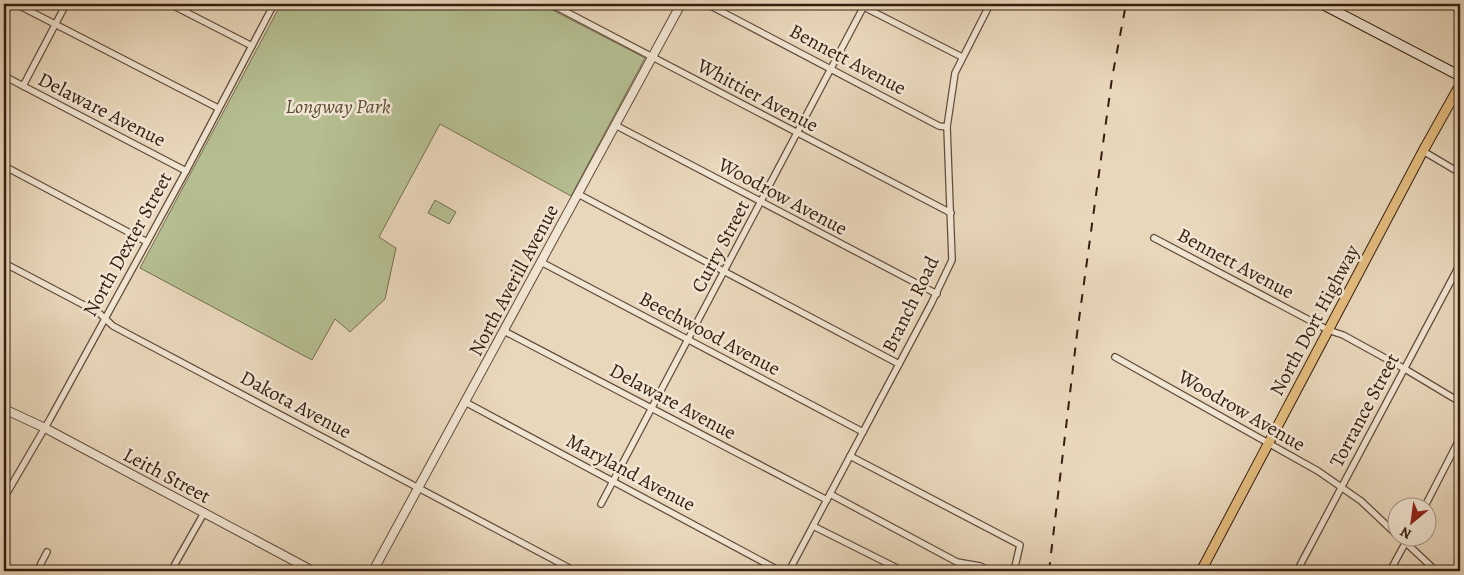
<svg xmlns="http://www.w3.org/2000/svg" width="1464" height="575" font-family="Alegreya,serif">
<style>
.green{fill:#b5be91;stroke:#756e50}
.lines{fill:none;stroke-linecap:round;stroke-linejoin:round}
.minor-casing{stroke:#624c3b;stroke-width:8}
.tertiary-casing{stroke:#624c3b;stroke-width:10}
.secondary-casing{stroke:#351e10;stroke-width:11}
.primary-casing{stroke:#351e10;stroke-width:11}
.minor{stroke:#f1e5d3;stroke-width:5.5}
.tertiary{stroke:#f1e5d3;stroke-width:8}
.secondary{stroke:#f1e5d3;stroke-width:9}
.primary{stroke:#e4bc7e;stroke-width:9}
.rail{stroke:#351e10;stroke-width:2;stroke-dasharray:9 9;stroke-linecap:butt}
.labels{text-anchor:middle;stroke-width:5;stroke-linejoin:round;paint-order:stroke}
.street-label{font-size:20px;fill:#351e10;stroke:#f1e5d3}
.park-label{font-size:20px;font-style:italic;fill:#5b4e37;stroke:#f1e5d3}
</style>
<rect width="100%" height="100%" fill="#e9d7bb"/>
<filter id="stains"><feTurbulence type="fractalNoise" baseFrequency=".004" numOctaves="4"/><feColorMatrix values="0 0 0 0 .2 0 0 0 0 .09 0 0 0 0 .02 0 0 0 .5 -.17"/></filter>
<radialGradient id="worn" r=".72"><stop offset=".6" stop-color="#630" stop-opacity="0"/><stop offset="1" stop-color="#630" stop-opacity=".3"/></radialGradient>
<g class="green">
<polygon points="281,4 541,4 645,58 571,196 440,124 379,237 396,248 385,299 350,332 335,319 312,360 140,268"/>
<polygon points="435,200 456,212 449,224 428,213"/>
</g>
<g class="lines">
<g class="minor-casing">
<g id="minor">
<polyline points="16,4 218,108"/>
<polyline points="170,4 252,46"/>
<polyline points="551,4 951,213"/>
<polyline points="707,4 939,126 947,127"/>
<polyline points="858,4 962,57"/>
<polyline points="4,76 186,171"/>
<polyline points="23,86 66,4"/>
<polyline points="615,125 937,294"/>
<polyline points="1423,151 1460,173"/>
<polyline points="4,166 147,242"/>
<polyline points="578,194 899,364"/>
<polyline points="1154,238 1328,330 1343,335 1405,369 1460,402"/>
<polyline points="541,262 863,432"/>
<polyline points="4,263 99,313 113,326 575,571"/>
<polyline points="504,331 827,500"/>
<polyline points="1115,357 1318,471 1361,501 1396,534"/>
<polyline points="465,402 780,571"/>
<polyline points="850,456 1020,545 1014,571"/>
<polyline points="830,494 957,562 980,566 990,571"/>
<polyline points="4,498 50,419 186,171 274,4"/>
<polyline points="601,504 865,4"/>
<polyline points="1424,508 1460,438"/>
<polyline points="813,526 903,571"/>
<polyline points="1401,538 1436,571"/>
<polyline points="37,571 47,552"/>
<polyline points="171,571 204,513"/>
<polyline points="789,571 931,304 952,260 947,127 955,73 990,4"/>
<polyline points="1297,571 1460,264"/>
<polyline points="1390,571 1408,538"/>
</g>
</g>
<g class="tertiary-casing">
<g id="tertiary">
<polyline points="4,409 45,428 313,571"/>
<polyline points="373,571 681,4"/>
</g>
</g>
<g class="secondary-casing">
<polyline id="secondary" points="1322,4 1460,76"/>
</g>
<g class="primary-casing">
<polyline id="primary" points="1201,571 1423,151 1460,85"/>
</g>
<use href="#minor" class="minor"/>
<use href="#tertiary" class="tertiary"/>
<use href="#secondary" class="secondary"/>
<use href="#primary" class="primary"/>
<polyline class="rail" points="1049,571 1077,334 1112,78 1126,4"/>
</g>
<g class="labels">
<g class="street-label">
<text transform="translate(848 59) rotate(28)" y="7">Bennett Avenue</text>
<text transform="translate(758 95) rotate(28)" y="7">Whittier Avenue</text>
<text transform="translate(102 109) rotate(27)" y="7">Delaware Avenue</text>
<text transform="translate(783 196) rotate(28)" y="7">Woodrow Avenue</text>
<text transform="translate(127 244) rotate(-61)" y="7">North Dexter Street</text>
<text transform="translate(720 246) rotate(-62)" y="7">Curry Street</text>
<text transform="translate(1236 263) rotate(28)" y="7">Bennett Avenue</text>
<text transform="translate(513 280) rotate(-62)" y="7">North Averill Avenue</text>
<text transform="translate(910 304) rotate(-64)" y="7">Branch Road</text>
<text transform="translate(1314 320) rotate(-62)" y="7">North Dort Highway</text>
<text transform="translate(710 333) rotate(28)" y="7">Beechwood Avenue</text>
<text transform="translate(673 401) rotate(28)" y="7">Delaware Avenue</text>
<text transform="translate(296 404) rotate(28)" y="7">Dakota Avenue</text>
<text transform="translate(1242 410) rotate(30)" y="7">Woodrow Avenue</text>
<text transform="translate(1364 410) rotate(-62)" y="7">Torrance Street</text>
<text transform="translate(631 472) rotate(28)" y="7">Maryland Avenue</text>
<text transform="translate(167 475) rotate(28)" y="7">Leith Street</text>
</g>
<g class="park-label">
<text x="338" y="113">Longway Park</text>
</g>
</g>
<rect width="1464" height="575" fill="none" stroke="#e9d7bb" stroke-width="20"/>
<rect x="5" y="5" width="1454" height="565" fill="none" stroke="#351e10" stroke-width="2.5"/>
<rect x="10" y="10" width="1444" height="555" fill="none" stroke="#351e10"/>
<g transform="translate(1412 522) rotate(209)"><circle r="24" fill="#f1e5d3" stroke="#a69585"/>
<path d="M0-4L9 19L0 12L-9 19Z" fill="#8f2418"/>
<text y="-8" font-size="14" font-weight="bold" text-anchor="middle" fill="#351e10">N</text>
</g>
<rect width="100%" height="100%" filter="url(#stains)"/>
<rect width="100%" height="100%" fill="url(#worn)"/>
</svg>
